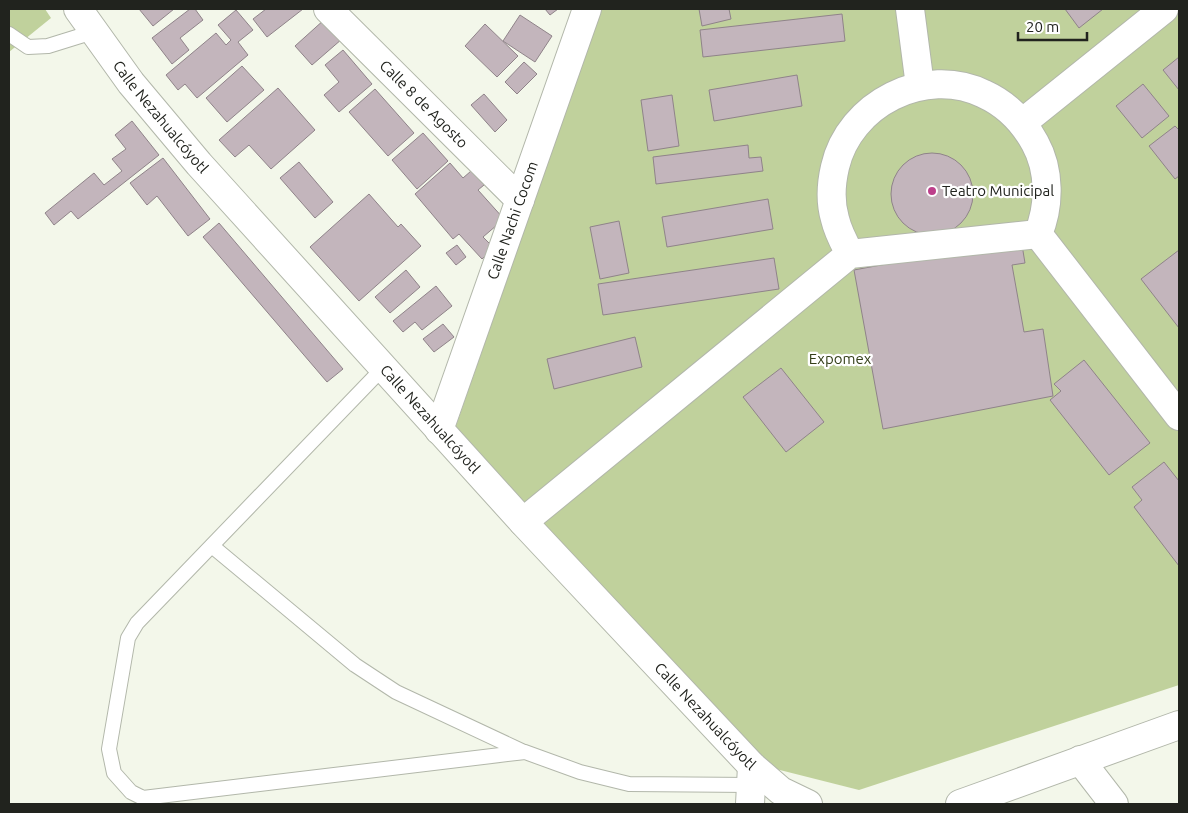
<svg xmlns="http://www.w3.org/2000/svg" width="1188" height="813" font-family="Ubuntu,sans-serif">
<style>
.green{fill:#c0d19c}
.building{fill:#c3b5bc;stroke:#8f8389}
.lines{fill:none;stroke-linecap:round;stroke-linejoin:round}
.lane-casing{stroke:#b2b7aa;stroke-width:16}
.street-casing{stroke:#b2b7aa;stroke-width:30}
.secondary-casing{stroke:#b2b7aa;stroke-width:30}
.lane{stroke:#fff;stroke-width:14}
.street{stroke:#fff;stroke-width:28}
.secondary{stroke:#fff;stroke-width:28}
.poi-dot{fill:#bd3f8b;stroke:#fff;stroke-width:2}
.labels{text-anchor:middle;stroke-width:4.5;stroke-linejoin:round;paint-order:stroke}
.street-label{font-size:15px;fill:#21231e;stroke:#fff}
.poi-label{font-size:15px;fill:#21231e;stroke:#fff;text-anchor:start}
.park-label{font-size:15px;fill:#343f19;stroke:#fff}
</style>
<rect width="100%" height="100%" fill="#f3f7ea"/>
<g class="green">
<polygon points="9,9 45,9 51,18 9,52"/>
<polygon points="601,9 1179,9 1179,685 859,790 756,764 450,443"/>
</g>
<g class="building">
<polygon points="139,9 174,9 153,26"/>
<polygon points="190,9 195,9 203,20 180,38 189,50 172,64 152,38"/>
<polygon points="266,9 303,9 267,37 253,19"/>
<polygon points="545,9 558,9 550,15"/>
<polygon points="699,9 729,9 731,19 702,26"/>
<polygon points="1065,9 1103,9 1079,28"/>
<polygon points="236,10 253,30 238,42 248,55 197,98 185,84 178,90 166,75 216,33 226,45 231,40 218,25"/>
<polygon points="842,14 845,41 703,57 700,30"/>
<polygon points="520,15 552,36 535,62 503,41"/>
<polygon points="325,19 342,39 312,65 295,46"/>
<polygon points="485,24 518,56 497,77 465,46"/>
<polygon points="343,50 372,84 339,112 324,95 339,82 325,65"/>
<polygon points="1179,57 1179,90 1163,70"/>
<polygon points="524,62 537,74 517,94 505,82"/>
<polygon points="242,66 264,90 227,122 206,98"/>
<polygon points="797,75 802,106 714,121 709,90"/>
<polygon points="1143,84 1169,116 1142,138 1116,106"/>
<polygon points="278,88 315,130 271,169 249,145 235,157 219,140"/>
<polygon points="375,89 414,133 388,156 349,112"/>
<polygon points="484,94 507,120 495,132 471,105"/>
<polygon points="672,95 679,146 648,151 641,100"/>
<polygon points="132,121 159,155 78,219 71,211 54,225 45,213 94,173 104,185 122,171 112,159 126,149 115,135"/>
<polygon points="1175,126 1179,130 1179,176 1175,179 1149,146"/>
<polygon points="423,133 448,161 417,189 392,160"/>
<polygon points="748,145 749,158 761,157 763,171 656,184 653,157"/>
<circle cx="932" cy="194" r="41"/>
<polygon points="163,158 210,219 188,236 157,196 147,205 130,183"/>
<polygon points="299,162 333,202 315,218 280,178"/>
<polygon points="450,163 463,178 471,171 484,185 478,190 504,219 483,237 494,248 482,259 459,234 453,239 415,194"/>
<polygon points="369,194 398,227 401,224 421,246 359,301 310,247"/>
<polygon points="768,199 773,229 667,247 662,217"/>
<polygon points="619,221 629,273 600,279 590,227"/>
<polygon points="219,223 343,369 327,382 203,237"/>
<polygon points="1021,239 1025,263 1012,265 1024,332 1043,329 1053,396 883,429 854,270"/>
<polygon points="457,245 466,257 456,265 446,253"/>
<polygon points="1179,250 1179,328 1141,279"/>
<polygon points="774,258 779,289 603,315 598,284"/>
<polygon points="406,270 420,287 390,313 375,297"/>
<polygon points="436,286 452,306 422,330 415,322 403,332 393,321"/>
<polygon points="443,324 454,337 434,352 423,339"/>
<polygon points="635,337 642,367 554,389 547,359"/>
<polygon points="1084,360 1150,443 1109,475 1050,400 1061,391 1054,384"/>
<polygon points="781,368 824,422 786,452 743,397"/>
<polygon points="1164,462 1179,481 1179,566 1134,507 1142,500 1132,487"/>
</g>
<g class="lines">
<g class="lane-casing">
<g id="lane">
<polyline points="9,34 28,47 48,46 93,32"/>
<polyline points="383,368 137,623 128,638 109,749 114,773 131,792 143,798 525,752 580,772 629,784 751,785"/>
<polyline points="212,546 355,665 396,692 524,752"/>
</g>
</g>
<g class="street-casing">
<g id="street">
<path id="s1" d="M328,9L520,200"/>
<polyline points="910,9 920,86"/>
<polyline points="1022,123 1164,9"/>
<polyline points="1038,234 1179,416"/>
<path id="s2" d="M439,430L587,9"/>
<path d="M523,522L850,254L1038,234C1050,206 1050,170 1035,143C1023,121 1006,104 984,94C925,65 849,104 835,167C831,184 830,202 835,219C838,232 844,243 850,254"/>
<polyline points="1080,760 1114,804"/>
<polyline points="750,804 752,766"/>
</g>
</g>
<g class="secondary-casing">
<g id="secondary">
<path id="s3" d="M78,9L131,83L199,164L523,522L752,766L781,791L808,804"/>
<polyline points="960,804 1179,725"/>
</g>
</g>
<use href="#lane" class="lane"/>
<use href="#street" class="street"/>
<use href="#secondary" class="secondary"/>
</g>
<circle class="poi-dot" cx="932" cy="191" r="5"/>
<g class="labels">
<g class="street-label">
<text dy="5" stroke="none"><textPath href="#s1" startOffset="135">Calle 8 de Agosto</textPath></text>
<text dy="5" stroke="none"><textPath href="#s3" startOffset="136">Calle Nezahualcóyotl</textPath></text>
<text dy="5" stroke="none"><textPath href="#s2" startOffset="222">Calle Nachi Cocom</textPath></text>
<text dy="5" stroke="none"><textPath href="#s3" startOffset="541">Calle Nezahualcóyotl</textPath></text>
<text dy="5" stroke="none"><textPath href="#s3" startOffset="946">Calle Nezahualcóyotl</textPath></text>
</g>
<g class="poi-label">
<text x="942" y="196">Teatro Municipal</text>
</g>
<g class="park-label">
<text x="840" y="364">Expomex</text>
</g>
</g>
<rect width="1188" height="813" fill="none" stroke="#21231e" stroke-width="20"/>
<path d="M1018 32v8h69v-8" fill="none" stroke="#21231e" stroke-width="2.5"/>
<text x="1026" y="32" font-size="15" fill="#21231e" stroke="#ffffff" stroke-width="4" paint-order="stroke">20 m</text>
</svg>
